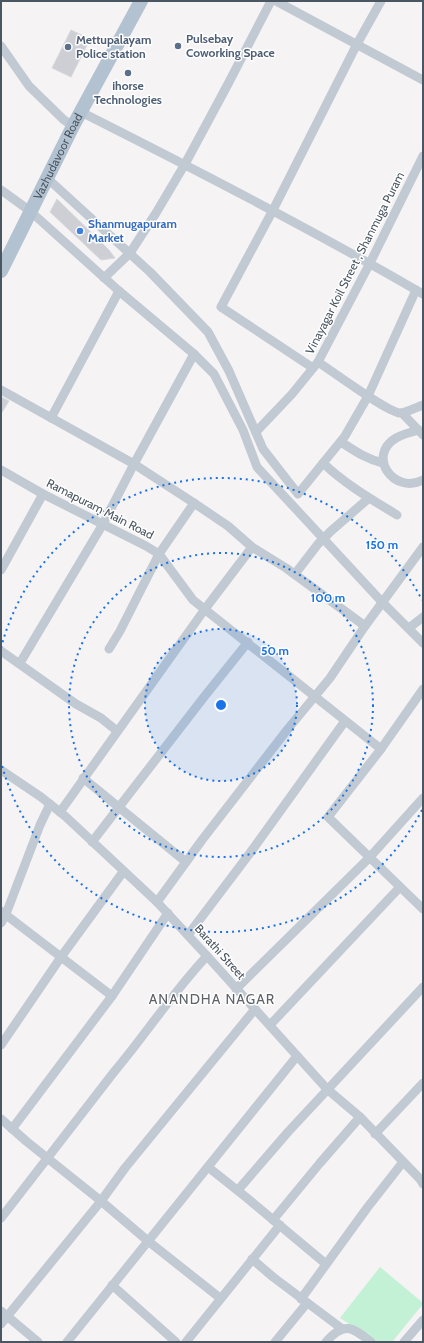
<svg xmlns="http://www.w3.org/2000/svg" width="424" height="1343" font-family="Cabin,sans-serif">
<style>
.green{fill:#c3f1d5}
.building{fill:#cdcfd5;stroke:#d7d9de}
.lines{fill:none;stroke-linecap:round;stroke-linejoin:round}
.minor{stroke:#c1cad2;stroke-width:9}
.primary{stroke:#b3c2d1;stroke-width:14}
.ring{fill:none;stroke:#1a73e8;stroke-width:2;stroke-dasharray:2 4}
.service-dot{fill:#5c6f8a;stroke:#fff;stroke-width:1.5}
.shop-dot{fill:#3f7fe0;stroke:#fff;stroke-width:1.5}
.labels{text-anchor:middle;stroke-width:3;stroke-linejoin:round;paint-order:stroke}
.service-label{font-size:12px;font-weight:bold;fill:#4e5e75;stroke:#fff;text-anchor:start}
.street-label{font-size:12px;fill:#4a5661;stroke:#fff}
.shop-label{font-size:12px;font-weight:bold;fill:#366cbe;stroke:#fff;text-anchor:start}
.quarter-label{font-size:14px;letter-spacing:1px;fill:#5f6368;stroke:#fff}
.centre{fill:#1a73e8;stroke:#fff;stroke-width:2}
.ring-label{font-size:12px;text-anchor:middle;font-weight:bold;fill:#1a73e8;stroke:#fff;stroke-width:3;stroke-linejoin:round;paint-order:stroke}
</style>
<rect width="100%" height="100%" fill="#f5f3f3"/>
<polygon class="green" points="380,1267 423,1303 423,1304 392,1342 377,1342 340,1318"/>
<g class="building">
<polygon points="71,30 90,39 71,77 52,68"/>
<polygon points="57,199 109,250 115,258 101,260 50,212"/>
<polygon points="1,397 9,401 1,414"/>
</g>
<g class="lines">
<g class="minor">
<polyline points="276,1 423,80"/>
<polyline points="1,46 29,86 64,120 73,126"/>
<path d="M81,112C196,170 311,229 423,294"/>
<polyline points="47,178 150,272 208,332 229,371 263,449 298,494 345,436 368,396 416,290"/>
<polyline points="1,190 30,211 119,291 194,354 214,374 243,430 257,467 382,602 423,643"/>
<polyline points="104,278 130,253 156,213 185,164 228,84 271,1"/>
<path d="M318,362C332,371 387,412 400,413C407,413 416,407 423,405"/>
<polyline points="313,368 221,307 273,210 357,44 381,1"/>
<polyline points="1,390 134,464 194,503 228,526 252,547 286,568 365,626"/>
<polyline points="402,413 423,435"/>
<polyline points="51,418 119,291"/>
<path d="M419,430C411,432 403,434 396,438C366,456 394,495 423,480"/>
<polyline points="256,432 292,394 318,362 370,263 423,156"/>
<path d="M341,442C355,451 366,459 383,463"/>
<path d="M323,463C345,484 371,499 397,515"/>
<polyline points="1,470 43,494 146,546 159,554 193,600 381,749"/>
<polyline points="1,570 43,494"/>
<polyline points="295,574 318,544 331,531 369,498"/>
<polyline points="409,628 423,617"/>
<polyline points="109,649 120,631 159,554 194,503"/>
<polyline points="1,651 76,704 101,718 117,731"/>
<polyline points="20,663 103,524 134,464 194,354"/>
<polyline points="423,689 381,749 328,817 423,909"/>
<polyline points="1,770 41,797 65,816 157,902 207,956 327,1089 360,1117 420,1179 423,1184"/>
<polyline points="83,778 186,862"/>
<polyline points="60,812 205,609 252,547"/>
<polyline points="92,842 204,697 248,642"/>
<polyline points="157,902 202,840 287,730 330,678 365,626 423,547"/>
<polyline points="1,911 112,996"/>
<polyline points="1,923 6,914 40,825 50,804"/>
<polyline points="188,935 250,853 345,721"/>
<polyline points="236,989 369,858 423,798"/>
<polyline points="270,1025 400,887"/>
<polyline points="1,1045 61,957 123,872"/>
<polyline points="1,1119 26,1141 101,1201 148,1241 220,1298"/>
<polyline points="12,1129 112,996 168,913"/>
<polyline points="375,1134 423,1083"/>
<polyline points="208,1167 247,1198 326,1264"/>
<polyline points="238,1190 288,1132 423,987"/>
<path d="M1,1218L114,1072C146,1034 173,992 207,956"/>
<polyline points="273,1220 320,1163 360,1117"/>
<polyline points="252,1259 273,1277 341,1328"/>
<polyline points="112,1285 176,1342"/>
<polyline points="301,1299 367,1208 403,1162"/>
<polyline points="1,1311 38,1342"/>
<polyline points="1,1324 101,1201 125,1168 255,1009"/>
<polyline points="67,1342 297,1056"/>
<polyline points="186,1342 280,1225"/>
<polyline points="275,1342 307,1303"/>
<path d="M326,1342C344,1321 352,1327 371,1342"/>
<polyline points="404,1342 423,1320"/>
</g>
<path class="primary" id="s1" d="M1,271L73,126L141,1"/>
</g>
<circle cx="221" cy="705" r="76" fill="#1a73e8" fill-opacity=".12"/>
<g class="ring">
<circle cx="221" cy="705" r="76"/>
<circle cx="221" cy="705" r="152"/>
<path d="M422 810A227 227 0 0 1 1 762M1 648A227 227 0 0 1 422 600"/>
</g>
<g class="service-dot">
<circle cx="178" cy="46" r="4"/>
<circle cx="68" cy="47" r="4"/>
<circle cx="128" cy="73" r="4"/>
</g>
<circle class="shop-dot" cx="80" cy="231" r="4"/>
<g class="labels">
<g class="service-label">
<text x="186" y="43">Pulsebay<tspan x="186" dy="14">Coworking Space</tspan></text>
<text x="76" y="44">Mettupalayam<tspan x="76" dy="14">Police station</tspan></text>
<text x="128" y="90" text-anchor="middle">ihorse<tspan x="128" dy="14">Technologies</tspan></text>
</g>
<g class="street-label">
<text dy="4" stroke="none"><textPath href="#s1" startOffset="128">Vazhudavoor Road</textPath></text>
<text transform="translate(355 263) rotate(-63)" y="4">Vinayagar Koil Street , Shanmuga Puram</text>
<text transform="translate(100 509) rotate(27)" y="4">Ramapuram Main Road</text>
<text transform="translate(220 952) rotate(48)" y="4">Barathi Street</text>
</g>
<g class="shop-label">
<text x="88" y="228">Shanmugapuram<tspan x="88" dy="14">Market</tspan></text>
</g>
<g class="quarter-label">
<text x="212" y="1004">ANANDHA NAGAR</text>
</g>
</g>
<circle cx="221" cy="705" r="6" class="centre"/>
<g class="ring-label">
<text x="382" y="549">150 m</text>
<text x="328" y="602">100 m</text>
<text x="275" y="655">50 m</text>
</g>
<rect width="424" height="1343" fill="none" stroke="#4a5661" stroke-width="4"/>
</svg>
